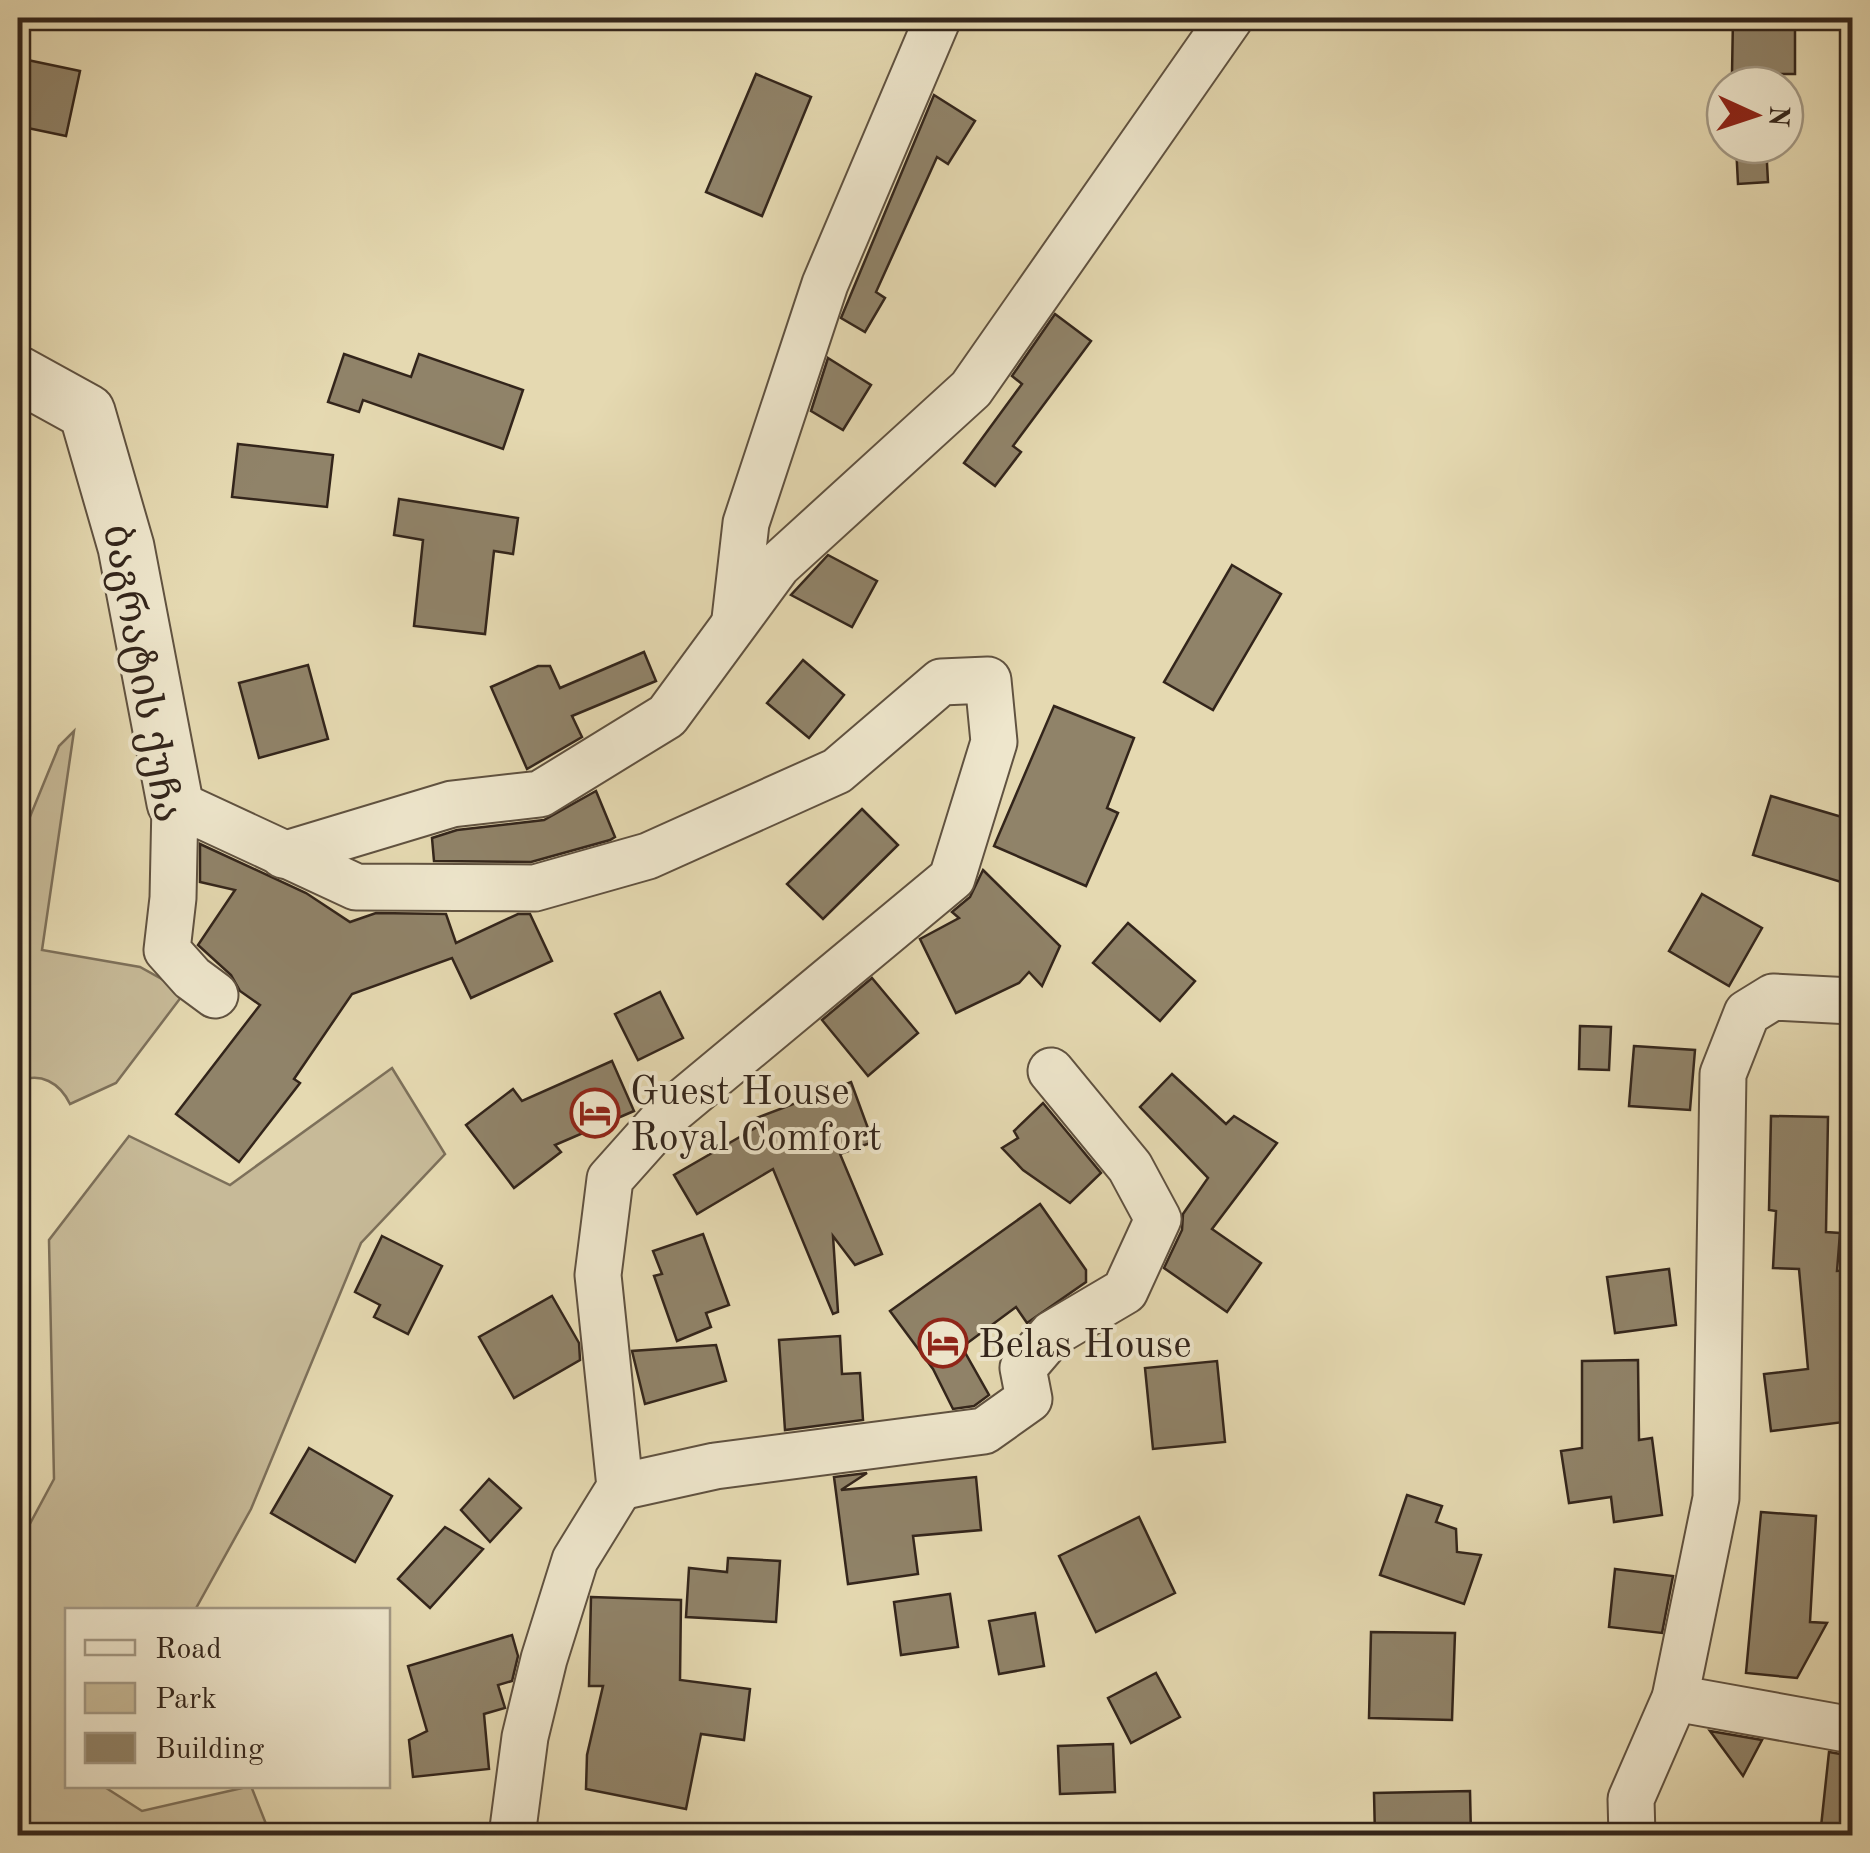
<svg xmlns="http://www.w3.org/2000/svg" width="1870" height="1853" font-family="'Old Standard TT','Noto Serif Georgian',serif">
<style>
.green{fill:#c7ba98;stroke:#7d705a;stroke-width:2.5}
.building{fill:#908369;stroke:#33251b;stroke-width:2.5}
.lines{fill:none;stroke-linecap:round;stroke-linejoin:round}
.minor-casing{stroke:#605240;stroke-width:49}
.tertiary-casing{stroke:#605240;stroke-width:59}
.minor{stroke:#eee6cc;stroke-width:45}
.tertiary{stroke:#eee6cc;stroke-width:55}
.labels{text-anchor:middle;stroke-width:8;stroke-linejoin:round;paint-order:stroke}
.street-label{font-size:40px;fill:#33251b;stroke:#eee6cc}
.poi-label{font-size:40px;fill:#33251b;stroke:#eee6cc;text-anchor:start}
</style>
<rect width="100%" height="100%" fill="#e5d9b1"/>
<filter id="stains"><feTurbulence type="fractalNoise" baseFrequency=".002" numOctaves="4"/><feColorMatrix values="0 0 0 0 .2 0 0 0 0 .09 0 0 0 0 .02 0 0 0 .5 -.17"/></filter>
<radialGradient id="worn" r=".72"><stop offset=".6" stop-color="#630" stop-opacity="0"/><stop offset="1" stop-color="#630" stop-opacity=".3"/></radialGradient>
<g class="green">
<path d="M74,731L42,950L140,967L185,992L116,1083L70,1104C60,1083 40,1071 18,1082V846L59,746Z"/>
<polygon points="392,1068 445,1154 361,1243 251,1509 195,1610 68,1610 68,1786 103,1786 142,1811 251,1786 270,1834 18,1835 18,1546 54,1479 49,1240 129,1136 230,1185"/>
</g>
<g class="building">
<polygon points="1733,18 1795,18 1795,74 1732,74"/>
<polygon points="18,58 80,71 66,136 18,126"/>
<polygon points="756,74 811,97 762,216 706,192"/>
<polygon points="934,95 975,121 948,164 937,157 876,292 885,298 865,332 841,318"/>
<polygon points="1736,145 1766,145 1768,182 1738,184"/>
<polygon points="1055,314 1091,341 1013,446 1021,452 995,486 964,463 1022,384 1012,376"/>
<polygon points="344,354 411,377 419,354 523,390 503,449 363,400 359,412 328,402"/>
<polygon points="828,358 871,385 843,430 811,411"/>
<polygon points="238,444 333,455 327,507 232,497"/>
<polygon points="399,499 518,518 513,554 494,551 485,634 414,626 423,540 394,535"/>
<polygon points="828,555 877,581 852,627 791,595"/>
<polygon points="1232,565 1281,594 1213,710 1164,682"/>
<polygon points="644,652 656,681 572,716 582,737 527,769 491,687 538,666 550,666 560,688"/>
<polygon points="803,660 844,695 809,738 767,703"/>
<polygon points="308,665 328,739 259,758 239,683"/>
<polygon points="1054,706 1134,738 1107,808 1118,813 1086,886 994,846"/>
<polygon points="596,791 615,837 610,840 531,862 434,861 432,838 457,830 544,820"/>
<polygon points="1771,796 1852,820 1852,843 1841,882 1753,855"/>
<polygon points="862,809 898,845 823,919 787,884"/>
<polygon points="200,844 306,893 350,922 376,913 446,914 456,943 518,914 530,914 552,961 471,998 452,958 352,994 294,1079 300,1083 239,1162 176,1114 260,1005 240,991 231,975 198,945 235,890 200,882"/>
<polygon points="983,870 1060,946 1042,986 1029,972 1019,983 956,1013 920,939 959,918 952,912 970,897"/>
<polygon points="1702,894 1762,928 1729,986 1669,951"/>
<polygon points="1128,923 1195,981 1160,1021 1093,963"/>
<polygon points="872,978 918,1033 868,1076 822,1020"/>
<polygon points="660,992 683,1038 638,1060 615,1014"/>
<polygon points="1580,1026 1611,1027 1609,1070 1579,1069"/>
<polygon points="1634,1046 1695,1050 1690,1110 1629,1106"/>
<polygon points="612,1061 634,1111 555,1145 561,1152 514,1188 466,1125 513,1089 522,1101"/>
<polygon points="1172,1074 1226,1124 1234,1116 1277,1143 1212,1229 1261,1263 1227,1312 1164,1268 1182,1230 1183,1214 1208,1178 1140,1107"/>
<polygon points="851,1082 873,1142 840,1154 882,1254 855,1265 833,1236 838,1312 833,1314 773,1169 697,1214 674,1175 757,1127 754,1119"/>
<polygon points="1043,1103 1101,1173 1070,1203 1023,1170 1002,1148 1018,1138 1014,1131"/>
<polygon points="1771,1116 1828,1117 1826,1232 1840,1233 1837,1271 1852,1270 1852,1421 1771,1431 1764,1374 1808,1369 1799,1269 1773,1268 1776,1211 1769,1210"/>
<polygon points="1040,1204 1086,1270 1086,1282 1027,1323 1016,1307 962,1347 989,1395 974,1406 953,1409 933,1369 890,1311"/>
<polygon points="703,1234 729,1305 706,1313 711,1327 677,1341 654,1276 662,1274 653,1251"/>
<polygon points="382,1236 442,1266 408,1334 374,1317 380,1305 355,1292"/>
<polygon points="1669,1269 1676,1325 1615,1333 1607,1277"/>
<polygon points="552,1296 579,1343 580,1360 514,1398 479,1337"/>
<polygon points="840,1336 842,1374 860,1373 863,1420 785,1430 779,1340"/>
<polygon points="716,1345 726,1381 645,1404 632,1351"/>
<polygon points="1638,1360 1639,1440 1652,1438 1662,1515 1614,1522 1611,1497 1569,1503 1561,1451 1582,1448 1582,1361"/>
<polygon points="1217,1361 1225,1442 1153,1449 1145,1368"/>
<polygon points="309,1448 392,1496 355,1562 271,1513"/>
<polygon points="867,1473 841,1490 976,1477 981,1530 913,1536 918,1574 848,1584 834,1477"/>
<polygon points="489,1479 521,1508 490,1542 461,1510"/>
<polygon points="1407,1495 1442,1506 1436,1522 1456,1529 1457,1552 1481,1555 1464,1604 1380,1575"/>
<polygon points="1761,1512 1816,1516 1810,1622 1827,1623 1797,1678 1746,1673"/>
<polygon points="1139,1517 1175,1593 1096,1632 1059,1556"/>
<polygon points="445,1527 483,1549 430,1608 398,1579"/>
<polygon points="728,1558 780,1561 776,1622 686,1617 689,1568 727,1572"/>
<polygon points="1615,1569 1673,1576 1662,1633 1609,1627"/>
<polygon points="950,1594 958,1647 901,1655 894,1602"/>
<polygon points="591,1597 681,1600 680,1680 750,1689 744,1740 701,1734 686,1809 586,1789 587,1755 603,1686 589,1686"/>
<polygon points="1035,1613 1044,1666 999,1674 989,1621"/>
<polygon points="1371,1632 1455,1633 1452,1720 1369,1718"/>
<polygon points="512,1635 518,1656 512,1681 498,1685 505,1708 484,1714 489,1769 413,1777 409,1740 427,1731 408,1666"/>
<polygon points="1156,1673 1180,1717 1131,1743 1108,1698"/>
<polygon points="1710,1731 1762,1740 1743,1776"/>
<polygon points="1113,1744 1115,1792 1060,1794 1058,1746"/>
<polygon points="1829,1752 1852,1756 1852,1836 1820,1836"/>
<polygon points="1470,1791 1471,1836 1375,1836 1374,1793"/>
</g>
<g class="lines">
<g class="minor-casing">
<g id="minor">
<polyline points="735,619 746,523 825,284 938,18"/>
<polyline points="283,855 452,804 540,794 667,716 778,565 971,389 1230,18"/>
<polyline points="215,995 192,978 167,950 173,898 175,803 356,887 535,888 648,856 837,771 941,682 988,680 994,742 952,878 668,1114 610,1179 598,1275 620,1487 575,1560 544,1659 525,1737 512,1836"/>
<polyline points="620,1487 715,1466 984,1431 1029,1399 1023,1368 1052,1334 1125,1291 1158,1219 1130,1167 1051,1071"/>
<polyline points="1675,1698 1852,1730"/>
<polyline points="1632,1836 1631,1799 1675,1698 1716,1498 1723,1074 1747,1013 1773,997 1852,1001"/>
</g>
</g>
<g class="tertiary-casing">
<polyline id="tertiary" points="18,374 87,412 126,547 175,803"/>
</g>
<use href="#minor" class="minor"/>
<use href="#tertiary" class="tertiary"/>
</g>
<defs>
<g id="hotel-ring" transform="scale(2.5)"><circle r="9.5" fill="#eee6cc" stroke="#8f2418" stroke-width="1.5"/><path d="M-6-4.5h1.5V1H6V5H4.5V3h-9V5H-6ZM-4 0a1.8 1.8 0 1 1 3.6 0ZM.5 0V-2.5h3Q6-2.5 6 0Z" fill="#8f2418"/></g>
</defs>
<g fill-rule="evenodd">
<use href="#hotel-ring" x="595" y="1113"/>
<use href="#hotel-ring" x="943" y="1343"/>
</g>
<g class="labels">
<g class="street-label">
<text transform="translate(144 673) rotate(80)" y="14">ბაგრატის ქუჩა</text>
</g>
<g class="poi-label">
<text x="630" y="1104">Guest House<tspan x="630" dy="46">Royal Comfort</tspan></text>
<text x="978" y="1357">Belas House</text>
</g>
</g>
<rect width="1870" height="1853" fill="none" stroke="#e5d9b1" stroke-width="60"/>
<rect x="20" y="20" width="1830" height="1813" fill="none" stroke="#33251b" stroke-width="5"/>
<rect x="30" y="30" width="1810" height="1793" fill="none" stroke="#33251b" stroke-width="2.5"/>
<rect x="65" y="1608" width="325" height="180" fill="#eee6cc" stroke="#a39985" stroke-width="2.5"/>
<rect x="85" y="1640" width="50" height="15" fill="#eee6cc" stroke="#a39985" stroke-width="2.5"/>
<text x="155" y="1658" font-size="30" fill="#33251b">Road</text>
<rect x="85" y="1683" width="50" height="30" fill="#c7ba98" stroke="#a39985" stroke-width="2.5"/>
<text x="155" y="1708" font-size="30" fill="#33251b">Park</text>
<rect x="85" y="1733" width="50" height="30" fill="#908369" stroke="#a39985" stroke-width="2.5"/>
<text x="155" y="1758" font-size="30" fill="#33251b">Building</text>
<g transform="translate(1755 115) rotate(93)"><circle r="48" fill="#eee6cc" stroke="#a39985" stroke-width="2.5"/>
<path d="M0-8L18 38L0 25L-18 38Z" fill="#8f2418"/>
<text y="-15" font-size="28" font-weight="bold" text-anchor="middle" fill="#33251b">N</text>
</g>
<rect width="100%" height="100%" filter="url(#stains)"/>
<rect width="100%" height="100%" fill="url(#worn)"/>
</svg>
